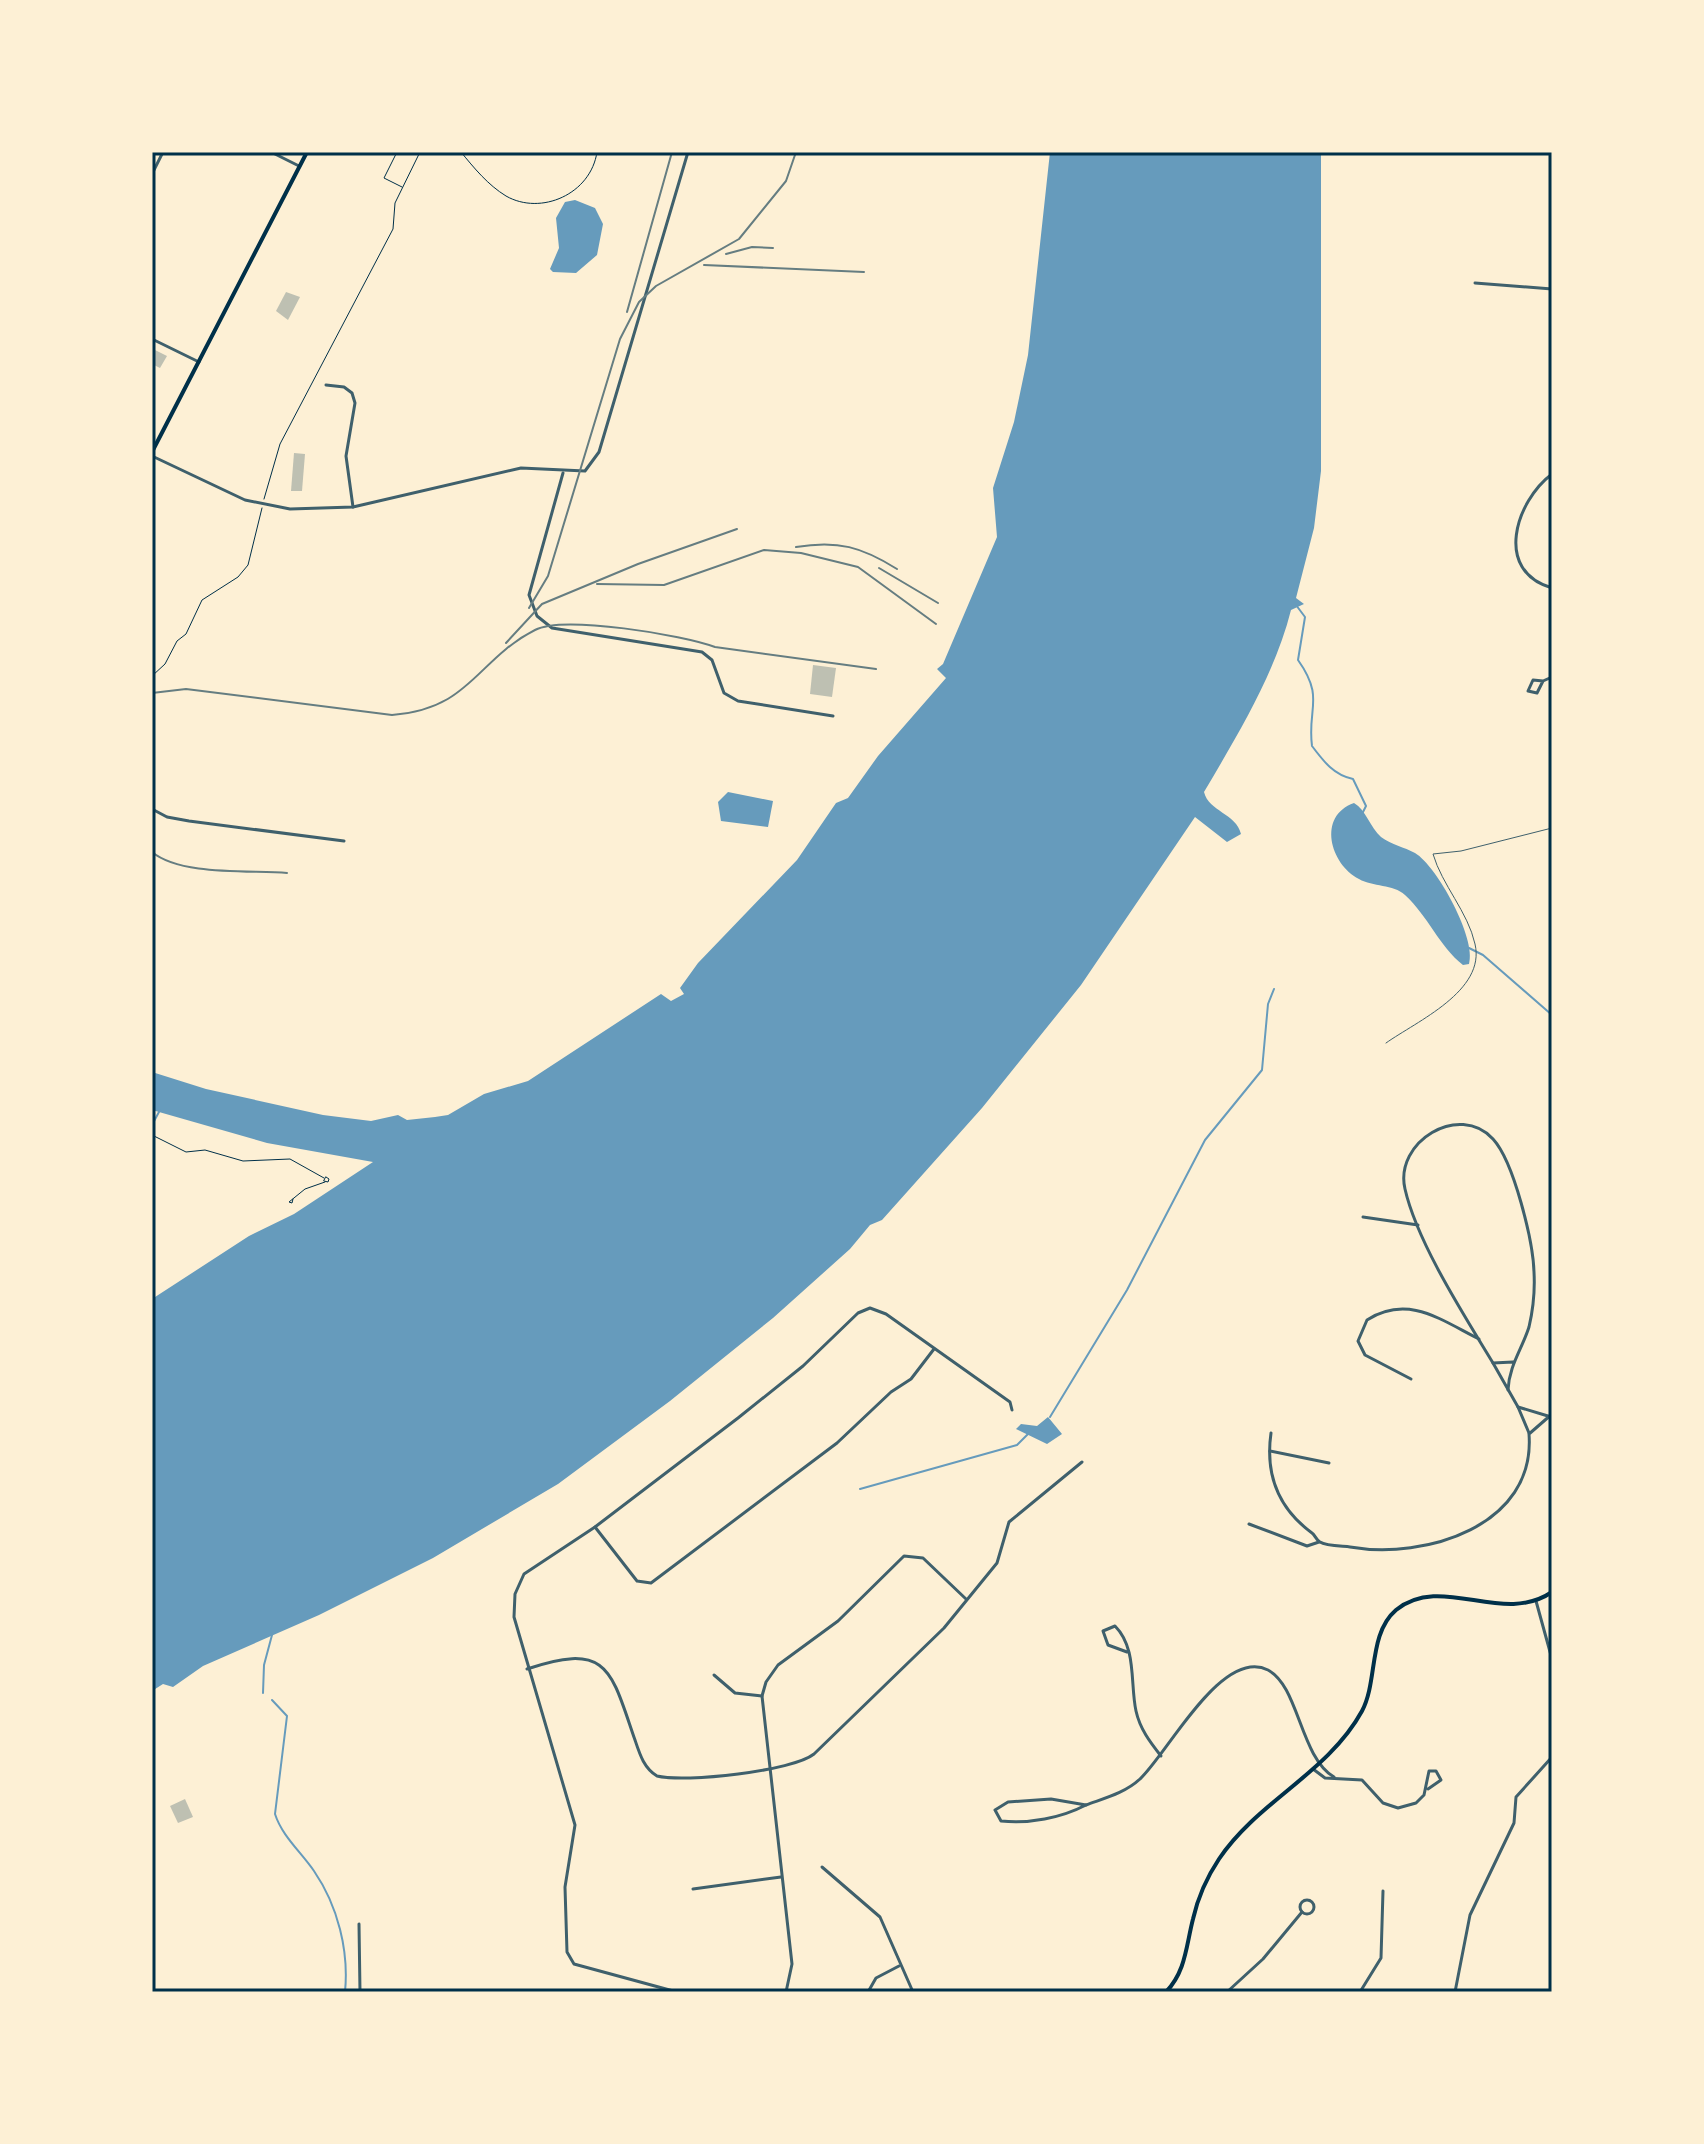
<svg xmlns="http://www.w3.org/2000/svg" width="1704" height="2144" font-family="Figtree,sans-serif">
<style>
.water{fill:#669bbc}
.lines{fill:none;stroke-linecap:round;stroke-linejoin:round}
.stream{stroke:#669bbc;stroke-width:2}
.building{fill:#bec0b2}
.path{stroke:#003049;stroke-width:1}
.service{stroke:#3f606c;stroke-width:1}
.minor{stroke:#3f606c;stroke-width:3}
.primary{stroke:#003049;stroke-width:4}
.rail{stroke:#657d81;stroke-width:2}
.neatline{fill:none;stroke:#003049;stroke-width:3}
</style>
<rect width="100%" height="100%" fill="#fdf0d5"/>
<g class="water">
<path d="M1050,152H1321V471L1314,528L1296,598L1304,604L1291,610C1275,674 1237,736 1204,792C1209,812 1236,813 1241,834L1227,842L1195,817L1081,985L982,1108L882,1220L870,1225L850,1249L773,1318L670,1401L558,1484L433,1558L319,1615L203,1666L173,1687L163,1684L152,1691V1299L249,1236L294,1214L373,1162L267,1143L152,1110V1072L206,1089L323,1115L371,1121L398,1115L407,1120L435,1117L448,1115L484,1094L528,1081L661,994L671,1001L684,994L680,988L698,963L797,860L836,803L848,798L878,756L946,678L937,669L943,664L997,537L993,488L1014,422L1028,355Z"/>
<polygon points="575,200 595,208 603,224 597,255 576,273 553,272 550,269 559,248 556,218 565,202"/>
<polygon points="728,792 773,801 768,827 721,821 718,802"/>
<path d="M1354,803C1366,810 1370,827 1381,837C1392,845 1404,847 1415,853C1437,866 1477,939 1469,964L1463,965C1439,946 1428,916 1405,895C1393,884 1373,887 1359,879C1330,864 1317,816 1354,803Z"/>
<polygon points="1048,1417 1062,1434 1047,1444 1016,1429 1021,1424 1037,1426"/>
</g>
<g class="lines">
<g class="stream">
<path d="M1296,605L1305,617L1298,660C1325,698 1307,708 1312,746C1324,762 1334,775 1353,779L1366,806L1363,812"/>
<polyline points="1469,948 1483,955 1552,1015"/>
<polyline points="152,1125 160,1110"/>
<polyline points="1050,1417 1127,1290 1205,1140 1262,1070 1268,1004 1274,989"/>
<polyline points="860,1489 1017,1445 1028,1434"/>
<polyline points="263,1693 264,1665 272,1635"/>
<path d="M272,1700L287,1716L275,1814C282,1836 301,1852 314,1871C338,1906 349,1951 345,1992"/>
</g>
</g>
<g class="building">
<polygon points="286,292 300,297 288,320 276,311"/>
<polygon points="155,350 167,356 160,368 152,364"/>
<polygon points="294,453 305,454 302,491 291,491"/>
<polygon points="813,665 836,668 832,697 810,694"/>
<polygon points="185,1799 193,1817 178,1823 170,1806"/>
</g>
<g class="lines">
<g class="path">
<polyline points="397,152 384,178 402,187"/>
<path d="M461,152C474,168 488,185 506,196C541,216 591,194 597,152"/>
<polyline points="264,499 280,444 393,229 395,203 420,152"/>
<polyline points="152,676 165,664 177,641 186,634 202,600 238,577 248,565 262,508"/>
<polyline points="152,1135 186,1152 205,1150 243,1161 290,1159 324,1178"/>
<polygon points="326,1177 329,1179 328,1182 324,1181"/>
<polyline points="293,1199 292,1203 289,1202 305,1189 325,1182"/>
</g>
<path class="service" d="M1386,1043C1417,1021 1486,991 1475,944C1468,912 1442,885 1433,854L1461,851L1552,828"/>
<g class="minor">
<polyline points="271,152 299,166"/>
<polyline points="152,174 163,152"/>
<polyline points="1475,283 1552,289"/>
<polyline points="152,339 199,362"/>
<polyline points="326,385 344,387 352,393 355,403 346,456 353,507"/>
<polyline points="152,456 245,500 290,509 353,507 521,468 585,471 599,452 688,152"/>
<polyline points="563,473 529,595 537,616 552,628 702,652 712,660 724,693 738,701 833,716"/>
<path d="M1552,474C1516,501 1493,571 1552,588"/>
<polyline points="1543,681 1537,693 1528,691 1533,680 1543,681 1552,677"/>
<polyline points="152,809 167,817 189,821 344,841"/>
<polyline points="1363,1217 1418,1225"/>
<polyline points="1493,1363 1518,1407 1548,1416"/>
<path d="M1411,1379L1365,1355L1358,1341L1367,1320C1408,1294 1441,1320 1479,1339"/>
<path d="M1508,1390C1509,1366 1522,1349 1529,1327C1533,1310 1535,1290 1534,1272C1533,1241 1514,1162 1493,1139C1459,1102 1394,1142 1405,1189C1417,1242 1464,1315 1493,1363L1513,1362"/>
<polyline points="1518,1407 1529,1433"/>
<path d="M1271,1433C1265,1475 1278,1508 1312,1533C1315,1535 1316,1540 1320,1542C1326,1546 1342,1546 1350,1547C1425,1560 1536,1526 1529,1434L1552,1414"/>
<polyline points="1270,1451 1329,1463"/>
<polyline points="1249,1524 1307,1546 1319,1542"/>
<polyline points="595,1527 637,1581 651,1583 837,1443 891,1392 911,1379 934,1349"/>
<polyline points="1536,1601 1552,1659"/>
<path d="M1127,1652L1108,1645L1103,1631L1115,1626C1137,1648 1130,1684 1136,1711C1140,1729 1150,1742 1161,1756"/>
<path d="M527,1669C609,1641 611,1671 635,1740C640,1755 644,1768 657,1776C685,1783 793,1771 814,1754L944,1628L997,1563L1009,1522L1082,1462"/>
<polyline points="714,1675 735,1693 762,1696"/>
<polyline points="1313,1769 1325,1778 1362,1780 1383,1803 1398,1808 1416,1803 1424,1795 1429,1771 1436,1771 1441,1780 1428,1789"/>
<path d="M1051,1799L1086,1805C1061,1818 1029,1824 1001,1821L995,1810L1008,1802Z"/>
<path d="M1086,1805C1105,1798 1125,1793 1140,1779C1168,1753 1222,1647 1268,1670C1299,1686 1300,1757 1334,1777"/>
<polyline points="822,1867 880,1917 913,1992"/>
<polyline points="693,1889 781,1877"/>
<circle cx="1307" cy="1907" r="7"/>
<polyline points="359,1924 360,1992"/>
<polyline points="677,1992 574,1964 567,1952 565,1887 575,1825 514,1617 515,1594 524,1574 595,1527 738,1418 803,1366 858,1313 870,1308 886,1314 1010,1402 1012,1410"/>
<polyline points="786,1992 792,1964 762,1696 766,1682 778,1665 838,1621 904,1556 923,1558 966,1599"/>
<polyline points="868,1992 876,1978 899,1966"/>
<polyline points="1227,1992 1263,1959 1302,1912"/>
<polyline points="1360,1992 1381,1958 1383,1891"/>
<polyline points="1455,1992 1470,1915 1514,1823 1516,1797 1552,1757"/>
</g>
<g class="primary">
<polyline points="152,452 307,152"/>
<path d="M1166,1992C1186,1971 1186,1946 1193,1919C1198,1897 1207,1877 1219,1859C1258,1801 1328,1773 1362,1711C1378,1681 1368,1634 1396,1610C1442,1573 1502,1626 1552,1592"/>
</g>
<g class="rail">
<polyline points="726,254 752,247 773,248"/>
<polyline points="704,265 864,272"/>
<polyline points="627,312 672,152"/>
<path d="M796,547C838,540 862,547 897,569"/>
<polyline points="879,568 938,603"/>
<polyline points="597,584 664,585 764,550 801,553 858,567 936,624"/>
<polyline points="529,608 548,576 620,339 639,302 656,286 739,239 786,181 796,152"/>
<polyline points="506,643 542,604 638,564 737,529"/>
<path d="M152,693L186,689L392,715C471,709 476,660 535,630C563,615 684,635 715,647L876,669"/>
<path d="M152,852C181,876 250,870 287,873"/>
</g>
</g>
<rect width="1704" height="2144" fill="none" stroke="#fdf0d5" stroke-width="308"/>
<rect x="154" y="154" width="1396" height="1836" class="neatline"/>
</svg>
